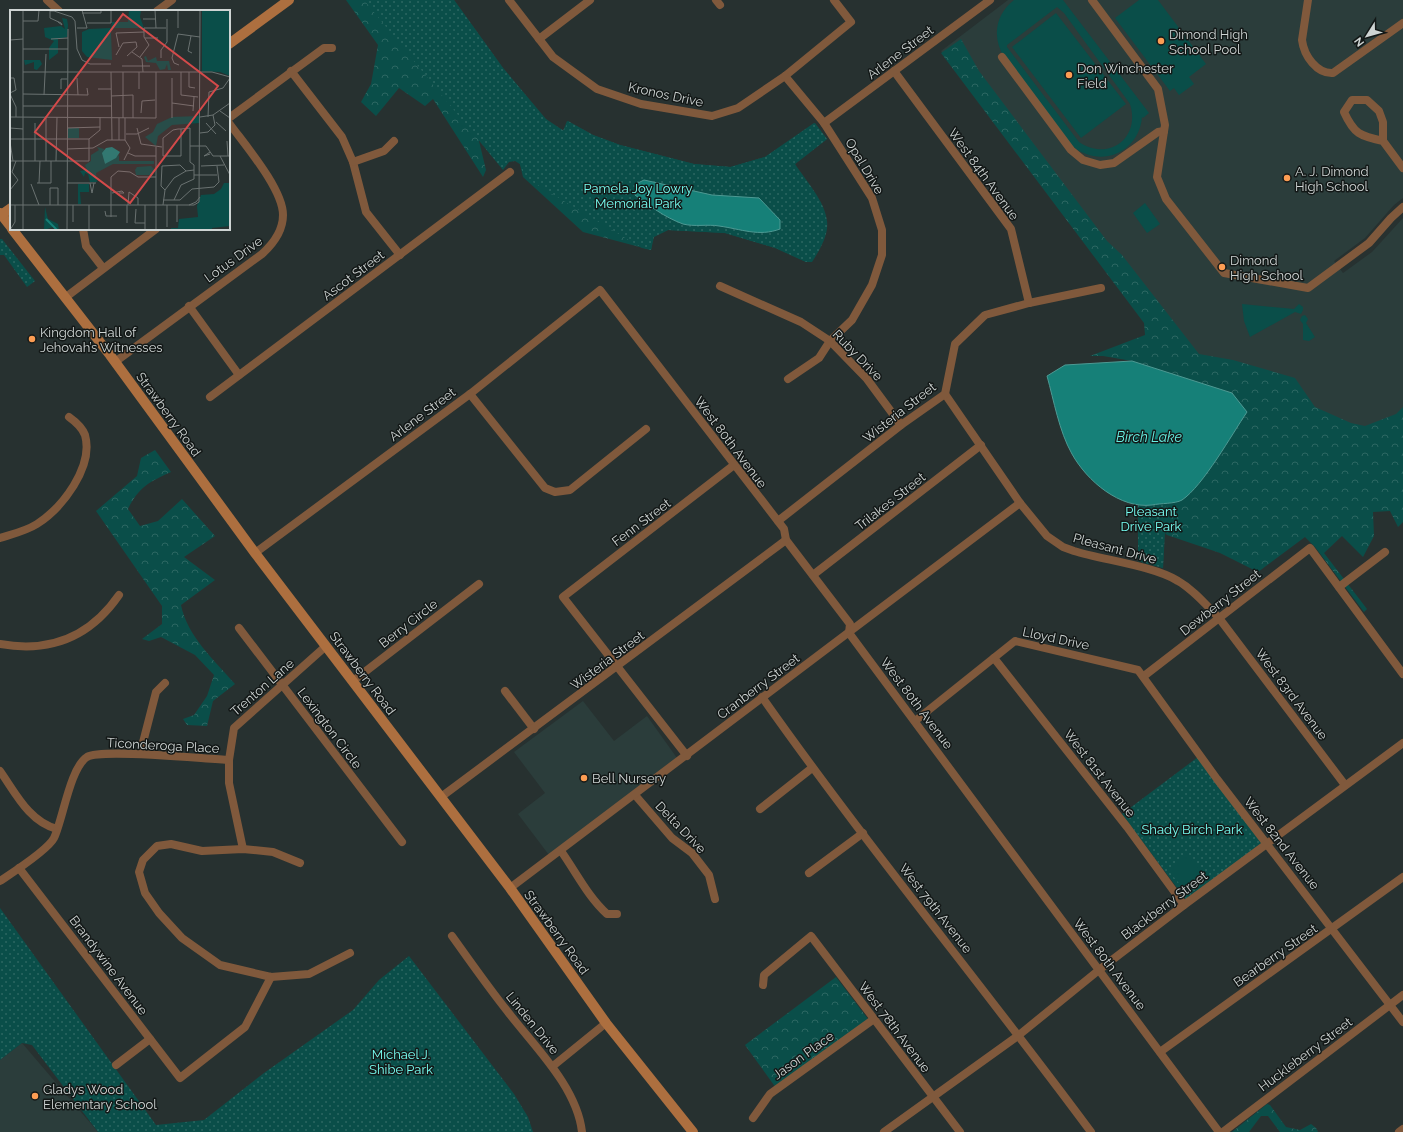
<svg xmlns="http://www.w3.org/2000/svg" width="1403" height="1132" font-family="Raleway,sans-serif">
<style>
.built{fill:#2b3d3b}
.forest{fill:url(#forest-crowns)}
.park{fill:url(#park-dots)}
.garden{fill:#0a4e49;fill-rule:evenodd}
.water{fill:#168078;stroke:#4d9993}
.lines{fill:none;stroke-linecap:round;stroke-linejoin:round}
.street{stroke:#80593c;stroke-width:8}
.secondary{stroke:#ad6f3f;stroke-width:10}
.poi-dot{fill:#fc9d53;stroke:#131817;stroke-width:1.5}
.labels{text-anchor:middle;stroke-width:3;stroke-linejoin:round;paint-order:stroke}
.poi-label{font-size:13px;fill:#ced4d3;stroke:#131817;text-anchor:start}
.street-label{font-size:13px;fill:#ced4d3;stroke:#131817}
.park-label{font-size:13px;fill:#77fdf1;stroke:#131817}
.water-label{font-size:14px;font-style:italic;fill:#68efe3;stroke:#131817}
.inset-river{fill:none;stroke:#168078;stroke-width:2}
.inset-road{fill:none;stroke:#6a7271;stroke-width:1}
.view{fill:#d44a4a;fill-opacity:0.15;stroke:#d44a4a;stroke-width:2}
.inset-edge{fill:none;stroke:#ced4d3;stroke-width:2}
</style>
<defs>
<pattern id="forest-crowns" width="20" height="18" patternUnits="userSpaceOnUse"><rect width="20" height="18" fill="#0a4e49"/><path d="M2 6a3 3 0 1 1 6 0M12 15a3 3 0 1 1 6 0" fill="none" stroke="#2c6762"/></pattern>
<pattern id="park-dots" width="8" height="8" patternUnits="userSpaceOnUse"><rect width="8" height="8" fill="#0a4e49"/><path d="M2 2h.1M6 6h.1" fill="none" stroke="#2c6762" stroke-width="1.8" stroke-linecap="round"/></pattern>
</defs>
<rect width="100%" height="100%" fill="#273130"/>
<g class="built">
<polygon points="1008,0 1403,0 1403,198 1394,205 1365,238 1334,261 1343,273 1372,252 1403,218 1403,454 1246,412 1192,380 941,51"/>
<polygon points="583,701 614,741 647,716 677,758 549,855 518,814 545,793 514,752"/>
<polygon points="22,1043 98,1132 0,1132 0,1060"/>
</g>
<g class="forest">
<polygon points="346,0 454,0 503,68 545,119 563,131 567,121 593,135 620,145 694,164 730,167 765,157 814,123 827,139 795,164 812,262 806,262 775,248 725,233 668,230 653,237 651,250 583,232 523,177 520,164 486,137 479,141 486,170 483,177 433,99 425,106 399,88 376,116 361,102 371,84 378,45"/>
<polygon points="961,39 979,71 1107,241 1122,255 1199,354 1233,360 1295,378 1315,407 1351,423 1365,426 1396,414 1403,407 1403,522 1398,527 1390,511 1373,512 1374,536 1363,557 1342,536 1324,553 1367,609 1364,612 1315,547 1305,537 1258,572 1220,553 1167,535 1165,533 1163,568 1138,561 1138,504 1143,506 1181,500 1199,483 1246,411 1232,393 1132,361 1103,356 1090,356 1145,335 1144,323 941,53"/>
<path d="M155,450L171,472C149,482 139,487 128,509L140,526L158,521L182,499L215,536L184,557L215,580L181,605C187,636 215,661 235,684L213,701L207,726L187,725L183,719L194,715L207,696L214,675L195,655L161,637L149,641L142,639L162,624V606L96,511L137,476L141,458Z"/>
<polygon points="836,977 868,1019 776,1088 745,1045"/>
<polygon points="1267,1104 1270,1105 1286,1127 1300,1130 1311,1124 1316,1128 1318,1132 1280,1132 1268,1116 1261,1116 1249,1132 1232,1132"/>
</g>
<g class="park">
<path d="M364,0H454L503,68L546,119L564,131L568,121L593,135L620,145L694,164L731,167L765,157L815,123L827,139L795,164C806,181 825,201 827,221C829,235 819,251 812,262H806L776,248L725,233L668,230L654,237L651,250L642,248L524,177L520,164L515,161L509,162L503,170Z"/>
<polygon points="0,239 2,239 35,281 27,287 4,255 0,255"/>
<polygon points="1165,503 1163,568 1138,561 1138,504 1143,506"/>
<polygon points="1198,757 1262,843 1186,900 1122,814"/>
<polygon points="0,908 156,1125 204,1120 264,1073 353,1010 379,980 409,956 514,1094 528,1117 533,1132 98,1132 32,1045 22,1043 0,1060"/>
</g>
<g class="garden">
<path d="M1014,0H1063L1149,113L1143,118L1142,117C1139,153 1100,169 1072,146L1004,57C992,37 995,15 1014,0ZM1057,7L1064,13L1130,104C1141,138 1108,162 1079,142L1007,47V45Z"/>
<polygon points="1139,0 1158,0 1206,64 1189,77 1194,84 1179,95 1174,88 1170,91 1115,18"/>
<polygon points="1056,13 1126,104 1081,138 1012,47"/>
<polygon points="1145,203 1160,224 1147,233 1133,213"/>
<polygon points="1242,304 1294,309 1299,304 1303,307 1303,310 1301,314 1295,312 1250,337 1244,321"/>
<polygon points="1305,315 1308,319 1306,323 1315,337 1309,341 1303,340 1303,324 1300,320 1302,316"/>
<polygon points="1186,854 1203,874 1189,888 1183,888 1168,870"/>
</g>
<g class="water">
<path d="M644,180L712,195L759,198L780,220V229C759,237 741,229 719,226C708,224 694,227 683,224C664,217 650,206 635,195L636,184Z"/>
<path d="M1132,361L1232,393L1247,412C1232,434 1203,486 1182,500C1175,504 1161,503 1152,505C1120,509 1087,481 1072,454C1059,431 1054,401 1047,376L1065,365Z"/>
</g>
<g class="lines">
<g class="street">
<polyline points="47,0 59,11"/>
<polyline points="509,0 553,57 597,89 641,104 712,116 738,108 785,76 851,22 834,0"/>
<polyline points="716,0 720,5"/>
<polyline points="1092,0 1158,89 1165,125 1157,177 1166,199 1224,273 1308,288 1369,243 1391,218 1403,207"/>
<path d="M1308,0L1302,40C1304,56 1317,74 1333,73L1403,23"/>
<polyline points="157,11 172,0"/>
<polyline points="539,39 590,0"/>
<polyline points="1002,57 1071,150 1083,160 1100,165 1114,163 1158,132 1164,131"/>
<polyline points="291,71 342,137 353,162 366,212 400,255"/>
<polyline points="894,71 1011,229 1029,303"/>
<polyline points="785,76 824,123 872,198 882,230 882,255 872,285 852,320 830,341 819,358 788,379"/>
<polyline points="229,118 324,48 332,48"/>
<polyline points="824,123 990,0"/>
<path d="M1383,141C1360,136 1354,134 1344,112L1352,100H1367L1379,111L1383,122V141L1403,168"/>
<polyline points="353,162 384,151 394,141"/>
<polyline points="83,229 86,246 103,268"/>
<polyline points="720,286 801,322 830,341 867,379 901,425"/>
<polyline points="66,297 156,229"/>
<polyline points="189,306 239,375"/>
<path d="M115,362L262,254C273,244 283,231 283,215C283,189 245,145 229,123"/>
<polyline points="470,394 545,488 555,492 570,490 646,429"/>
<path d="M945,394L1020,503L1047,536L1063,547L1074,551C1103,560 1154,566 1178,581C1194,590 1206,605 1219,618L1345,785"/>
<polyline points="210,397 510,172"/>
<polyline points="778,521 901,425 945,394 955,344 985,315 1029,303 1101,288"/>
<path d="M0,538C13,534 26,531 37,524C62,508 94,467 85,435C82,427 76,422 69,417"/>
<polyline points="255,553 470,394 600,290 784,529 786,540 850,624 849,633 1219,1132"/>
<polyline points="813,575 981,445"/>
<polyline points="1339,587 1385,552"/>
<polyline points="239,628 402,842"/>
<path d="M0,644C50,653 90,637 119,595"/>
<polyline points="994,658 1127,827 1184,905"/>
<polyline points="1144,676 1310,548 1403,674"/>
<polyline points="353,681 479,584"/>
<polyline points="505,691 534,729"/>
<path d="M762,697C867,846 983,986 1091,1132"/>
<polyline points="915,721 1015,641 1138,670 1217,779 1403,1022"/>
<polyline points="140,754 156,692 165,683"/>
<polyline points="687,756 563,597 734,465"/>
<path d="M0,771C15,792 29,822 57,829"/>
<polyline points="635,795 672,838 692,853 709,875 715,899"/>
<polyline points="441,797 786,540"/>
<polyline points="760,809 812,768"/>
<polyline points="243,849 229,783 229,760 234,728 326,646"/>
<path d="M561,851C576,872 588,897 607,914H617"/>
<polyline points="300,863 273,852 243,849 202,851 171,844 157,846 143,860 139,872 145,893 159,913 182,938 220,965 271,977 309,974 350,953"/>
<polyline points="19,868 180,1078 245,1027 271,977"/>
<polyline points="809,873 863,833"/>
<path d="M0,881C12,873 48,850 54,838C63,819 70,768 87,757C102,748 204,759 229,760"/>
<polyline points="510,888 1020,503"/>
<path d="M452,936C470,961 488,987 508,1012C534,1046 577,1087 582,1132"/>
<polyline points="763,985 764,975 811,936 960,1132"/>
<polyline points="1160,1052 1403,877"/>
<polyline points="116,1065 150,1039"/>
<polyline points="553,1066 606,1023"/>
<polyline points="753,1118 770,1094 874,1019"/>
<polyline points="884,1132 1019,1035 1099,970 1184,905 1403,743"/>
<polyline points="1223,1132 1403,995"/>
<polyline points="1399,1132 1403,1129"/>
</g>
<g class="secondary">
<polyline points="229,44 289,0"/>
<polyline points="0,213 11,227"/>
<polyline points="0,216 11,208"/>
<polyline points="12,229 110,355 255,553 510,888 606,1023 693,1132"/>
</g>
</g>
<g class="poi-dot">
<circle cx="1161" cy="41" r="4"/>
<circle cx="1069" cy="75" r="4"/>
<circle cx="1287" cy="178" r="4"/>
<circle cx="1222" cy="267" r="4"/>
<circle cx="32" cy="339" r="4"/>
<circle cx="584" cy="778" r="4"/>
<circle cx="35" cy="1096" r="4"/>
</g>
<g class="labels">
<g class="poi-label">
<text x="1169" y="39">Dimond High<tspan x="1169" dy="15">School Pool</tspan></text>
<text x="1077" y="73">Don Winchester<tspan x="1077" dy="15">Field</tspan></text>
<text x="1295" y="176">A. J. Dimond<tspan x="1295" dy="15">High School</tspan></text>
<text x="1230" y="265">Dimond<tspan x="1230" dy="15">High School</tspan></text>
<text x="40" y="337">Kingdom Hall of<tspan x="40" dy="15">Jehovah’s Witnesses</tspan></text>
<text x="592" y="783">Bell Nursery</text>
<text x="43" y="1094">Gladys Wood<tspan x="43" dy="15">Elementary School</tspan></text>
</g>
<g class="street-label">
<text transform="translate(900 52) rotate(-37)" y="5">Arlene Street</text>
<text transform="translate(666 94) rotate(12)" y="5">Kronos Drive</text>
<text transform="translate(865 166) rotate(59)" y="5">Opal Drive</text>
<text transform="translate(984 174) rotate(54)" y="5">West 84th Avenue</text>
<text transform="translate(233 259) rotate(-36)" y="5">Lotus Drive</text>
<text transform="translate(353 275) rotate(-37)" y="5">Ascot Street</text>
<text transform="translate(858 355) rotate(46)" y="5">Ruby Drive</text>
<text transform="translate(899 412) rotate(-38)" y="5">Wisteria Street</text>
<text transform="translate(169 414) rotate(54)" y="5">Strawberry Road</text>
<text transform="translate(422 414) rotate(-37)" y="5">Arlene Street</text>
<text transform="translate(731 442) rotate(53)" y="5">West 80th Avenue</text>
<text transform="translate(890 501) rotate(-38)" y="5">Trilakes Street</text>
<text transform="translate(641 522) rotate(-37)" y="5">Fenn Street</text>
<text transform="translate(1115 548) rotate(15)" y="5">Pleasant Drive</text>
<text transform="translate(1220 602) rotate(-38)" y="5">Dewberry Street</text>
<text transform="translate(408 623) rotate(-38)" y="5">Berry Circle</text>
<text transform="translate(1056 638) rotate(12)" y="5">Lloyd Drive</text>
<text transform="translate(607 660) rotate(-37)" y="5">Wisteria Street</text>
<text transform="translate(363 673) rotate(53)" y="5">Strawberry Road</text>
<text transform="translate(758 686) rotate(-37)" y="5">Cranberry Street</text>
<text transform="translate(262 687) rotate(-41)" y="5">Trenton Lane</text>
<text transform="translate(1292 694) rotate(53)" y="5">West 83rd Avenue</text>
<text transform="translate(917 703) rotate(53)" y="5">West 80th Avenue</text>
<text transform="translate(330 728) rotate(53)" y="5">Lexington Circle</text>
<text transform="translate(163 745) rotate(3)" y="5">Ticonderoga Place</text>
<text transform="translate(1100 773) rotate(52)" y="5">West 81st Avenue</text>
<text transform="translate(681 827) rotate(46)" y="5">Delta Drive</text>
<text transform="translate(1282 843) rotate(52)" y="5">West 82nd Avenue</text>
<text transform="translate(1164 905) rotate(-37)" y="5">Blackberry Street</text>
<text transform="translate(936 908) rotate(52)" y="5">West 79th Avenue</text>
<text transform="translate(557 932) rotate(54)" y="5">Strawberry Road</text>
<text transform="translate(1275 955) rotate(-35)" y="5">Bearberry Street</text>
<text transform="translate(1110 964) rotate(53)" y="5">West 80th Avenue</text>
<text transform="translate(109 965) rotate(53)" y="5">Brandywine Avenue</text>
<text transform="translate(533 1023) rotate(51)" y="5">Linden Drive</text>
<text transform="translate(895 1027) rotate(53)" y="5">West 78th Avenue</text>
<text transform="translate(1305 1054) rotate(-37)" y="5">Huckleberry Street</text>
<text transform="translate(803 1055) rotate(-36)" y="5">Jason Place</text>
</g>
<g class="park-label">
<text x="638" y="193">Pamela Joy Lowry<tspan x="638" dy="15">Memorial Park</tspan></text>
<text x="1151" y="516">Pleasant<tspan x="1151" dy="15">Drive Park</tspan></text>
<text x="1192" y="834">Shady Birch Park</text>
<text x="401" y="1059">Michael J.<tspan x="401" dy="15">Shibe Park</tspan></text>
</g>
<g class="water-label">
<text x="1149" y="442">Birch Lake</text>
</g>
</g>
<g transform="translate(10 10)">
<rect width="220" height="220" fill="#273130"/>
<path d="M52,8L57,9L58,15L57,27L48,29V43L39,50V38L44,31L35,27L34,18L51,16L55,19ZM136,46L138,51L146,47L147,51H159L161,60H158L157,54L155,59L150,60L146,53L136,52L134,47ZM14,50H30L32,54L27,60L24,59V52L15,55ZM87,137L94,139L95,154L109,145V151H144V154H103L86,163L87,172H80L78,164L75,163L74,167L70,161L77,160L75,155L81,151V145L89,140ZM68,174H79V182H70L71,194H68ZM35,197L38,209L48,214L49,220L43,217L34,220Z" fill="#0a4e49"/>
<path d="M192,0H220V66L210,62L192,61Z" fill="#0a4e49"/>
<path d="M119,0H131L130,7L134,18H104L101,22L102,50L77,47L72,41V22L79,19L101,18L102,12H118ZM189,106V113L162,115L148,126L146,136L135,127L143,122L147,114L162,107ZM58,118H69V128H58ZM214,173H220V216L202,218V220H161V218H168L169,209L188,207L187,196L191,185L204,184L211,179Z" fill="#0a4e49"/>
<path d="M141,156L144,159L143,165H126L125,160L127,157Z" fill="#0a4e49"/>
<path d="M102,137L110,142L106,148L95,154L92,143L96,138Z" fill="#168078"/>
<path class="inset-river" d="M36,209L47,220"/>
<path class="inset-road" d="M13,0V220M145,0L146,18M168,0V18M44,1L62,7L65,11L67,39L72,50L80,54H101M44,1H40V8L51,13L52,15L48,12M72,3H91V0M133,9H146M13,11H28L29,0M77,13H101V0M67,18H77L72,0M181,26L178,41L182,43M135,28H148M41,29L58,28M0,30L13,29M109,37L106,23L134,22M13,39H58M122,42L132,49L133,62M106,45L113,33L126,32L127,37L117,46M130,47L139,35L134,27V18H156M151,48V40L157,32V9M169,55L164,53L162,48L168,24L190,27M112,56H140M13,62H202L220,67M101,62L102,130M129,62V79M171,62V85L188,87M179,62V77L185,78M0,68H4L6,80L0,83M67,68L68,85M51,79V69H57M88,79H101M0,84L6,97V107M13,84L78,85L77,78M34,85L36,44M101,86L123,85V108M162,93L184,96M13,96H101M183,101L184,87M210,101L220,108M131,103L132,91L145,90M0,107L146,108V62M190,107L203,105L220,93M198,107L199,82L213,78L220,68M109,108V130M113,108V62M162,108V68M206,112L216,121M196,113L206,124M0,118L13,119M57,118L90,117M127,118L131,134L152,137M190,123L198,122L205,115L203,105M116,124H127L139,118M0,129H79M79,129L90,120V107M217,131L218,146M0,132L3,151M180,136H196L203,146H220M146,137V220M57,139L83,138L97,130H115M200,142L194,146L200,144M118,143L125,146H146M210,146L220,165M114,150L120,138L115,130V108M0,151H79V129M25,151V113M36,151V106M46,151L47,107M191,156L214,155M184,165H207M27,173H41V151M29,173L30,151M57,173H86M80,173L82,183L84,173M21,174L29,195M0,180L8,170L2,162L6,151M155,180L151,176L152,156L170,155L176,161M102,183L112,181L114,183H109M153,190H170L182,179L204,177L209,172L207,156M164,190L171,175L184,169V155L180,152V118L171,119H168L163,120L153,128V146H171V119M0,195H184L189,192L190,0M40,195V178H48V195M79,195V220M118,195L119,182L128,188V195M153,195L155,180L164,168L176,161L184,160M179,195L186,192L190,187M126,199L125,213H135M95,201L96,206H107M101,207V167L108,161L120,162L128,167H146M63,212V195M167,212V195M117,213V195M157,217V195M0,220L5,212V195M57,220L58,19M135,220V195"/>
<path class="view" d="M113,4L208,76L120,193L25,122Z"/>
<rect width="220" height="220" class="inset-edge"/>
</g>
<g transform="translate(1367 36) rotate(233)" stroke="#131817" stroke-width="3" paint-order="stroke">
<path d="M0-3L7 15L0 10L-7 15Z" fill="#ced4d3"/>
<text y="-6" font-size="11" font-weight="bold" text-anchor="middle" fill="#ced4d3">N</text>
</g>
</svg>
